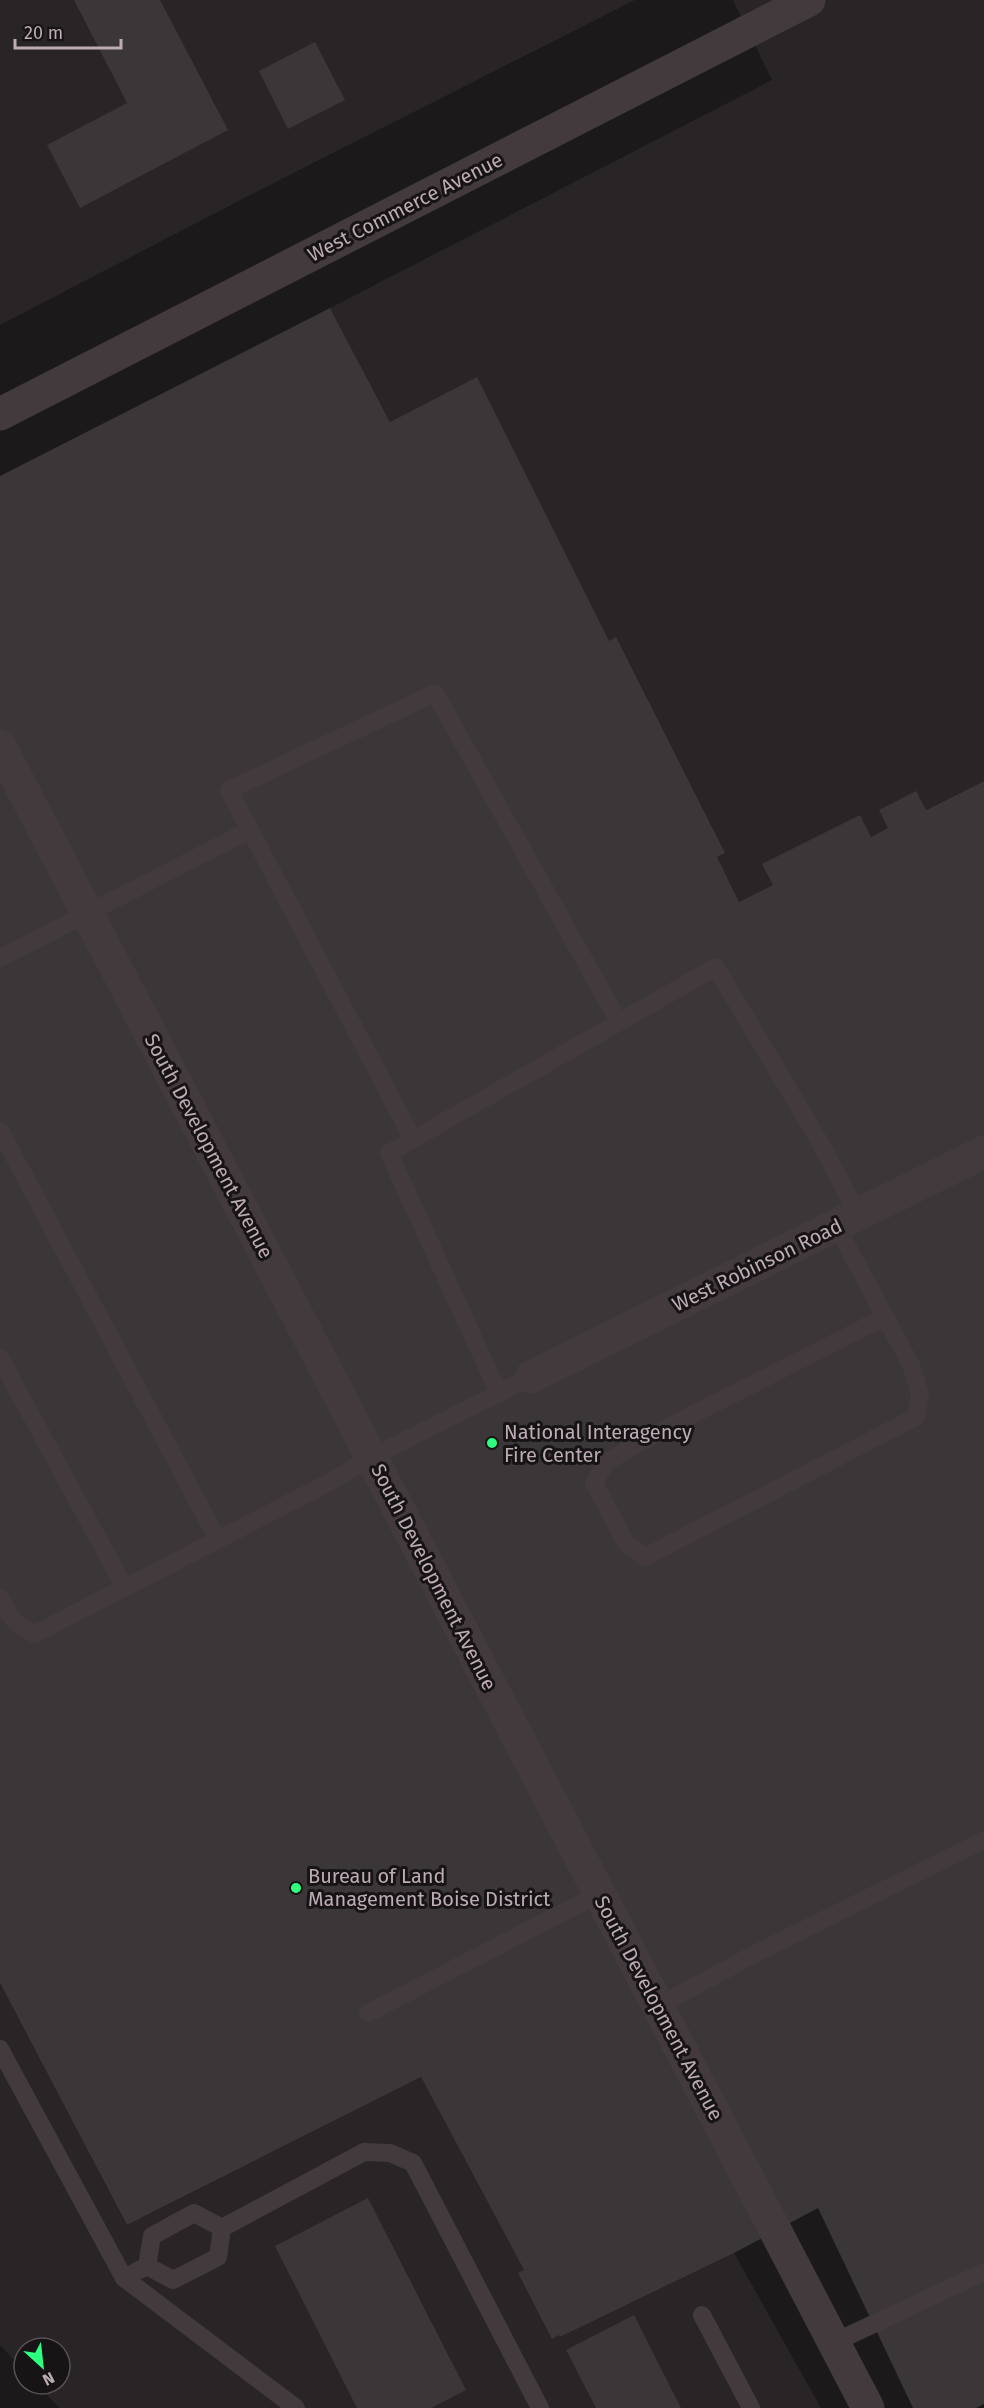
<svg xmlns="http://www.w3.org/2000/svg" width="984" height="2408" font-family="'Fira Sans',sans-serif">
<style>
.built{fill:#292526}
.building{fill:#3b3638}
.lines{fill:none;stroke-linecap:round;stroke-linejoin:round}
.service{stroke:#423a3d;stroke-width:18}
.minor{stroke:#423a3d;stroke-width:33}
.tertiary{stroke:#423a3d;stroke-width:33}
.poi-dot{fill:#2fff81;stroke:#171415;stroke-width:2}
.labels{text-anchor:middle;stroke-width:6;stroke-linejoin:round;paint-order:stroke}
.street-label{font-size:20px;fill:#bdabb5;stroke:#171415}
.poi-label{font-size:20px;fill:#bdabb5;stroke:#171415;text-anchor:start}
</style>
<rect width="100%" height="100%" fill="#1c191a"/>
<g class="built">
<polygon points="0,0 635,0 256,192 0,325"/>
<polygon points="733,0 984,0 984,781 739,902 477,378 390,422 330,308 772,80"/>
<polygon points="0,1983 127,2225 421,2077 560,2337 734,2253 821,2408 59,2408 37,2384 60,2384 60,2348 24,2348 24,2371 0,2345"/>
</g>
<g class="building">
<polygon points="74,0 160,0 228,130 80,208 47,145 127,103"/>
<polygon points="315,42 345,100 288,129 259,71"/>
<polygon points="330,308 390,422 477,377 609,641 616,637 725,853 717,857 739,902 773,885 762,864 860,815 871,837 888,828 879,810 916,791 926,810 984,781 984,2404 976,2408 913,2408 818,2208 734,2253 560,2337 559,2335 552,2339 518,2273 524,2270 421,2077 127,2225 0,1983 0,476"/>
<polygon points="368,2198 466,2390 431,2408 357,2408 275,2246"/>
<polygon points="634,2315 681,2408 596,2408 566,2350"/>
</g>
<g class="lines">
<g class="service">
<polyline points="0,958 250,830"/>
<polyline points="0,1130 218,1540"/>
<polyline points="413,1139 229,790 435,693 619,1022"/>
<polyline points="836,1225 911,1365 920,1395 916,1417 645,1557 626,1543 594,1483 606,1462 672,1425 885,1317"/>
<polyline points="0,1358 125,1588"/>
<polyline points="499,1394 389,1153 716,967 822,1146 858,1215"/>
<path d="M0,1598C11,1618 14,1625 35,1634L330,1482L372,1457L531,1377"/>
<polyline points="658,2006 749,1957 984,1840"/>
<polyline points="368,2013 599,1894"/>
<polyline points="0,2049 124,2278 147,2266 152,2236 194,2213 222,2228 364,2152 390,2153 413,2163 540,2408"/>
<polyline points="147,2266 173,2280 218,2257 222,2228"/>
<polyline points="124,2278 296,2408"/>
<polyline points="702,2315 751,2408"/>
<polyline points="833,2343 984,2272"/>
</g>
<g class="minor">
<polyline points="0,414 809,0"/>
<polyline points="531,1377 984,1152"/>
</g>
<polyline class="tertiary" points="0,746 868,2408"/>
</g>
<g class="poi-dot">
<circle cx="492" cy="1443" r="6"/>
<circle cx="296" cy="1888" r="6"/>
</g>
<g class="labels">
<g class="street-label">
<text transform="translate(405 207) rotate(-27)" y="7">West Commerce Avenue</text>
<text transform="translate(209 1146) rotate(62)" y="7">South Development Avenue</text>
<text transform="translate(757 1265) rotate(-26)" y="7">West Robinson Road</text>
<text transform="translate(434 1577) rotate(63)" y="7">South Development Avenue</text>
<text transform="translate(659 2008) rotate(62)" y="7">South Development Avenue</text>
</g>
<g class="poi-label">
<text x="504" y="1439">National Interagency<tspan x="504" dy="23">Fire Center</tspan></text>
<text x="308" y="1883">Bureau of Land<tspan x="308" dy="23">Management Boise District</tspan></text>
</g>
</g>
<g transform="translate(42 2366) rotate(153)"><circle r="28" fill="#171415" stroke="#595055" stroke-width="1.5"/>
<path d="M0-4.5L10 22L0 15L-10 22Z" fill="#2fff81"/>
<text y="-9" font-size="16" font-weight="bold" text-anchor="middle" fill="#bdabb5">N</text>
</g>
<path d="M15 39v9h106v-9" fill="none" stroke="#bdabb5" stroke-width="3"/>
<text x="24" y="39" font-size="18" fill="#bdabb5" stroke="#171415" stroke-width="4.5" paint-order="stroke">20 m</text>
</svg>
